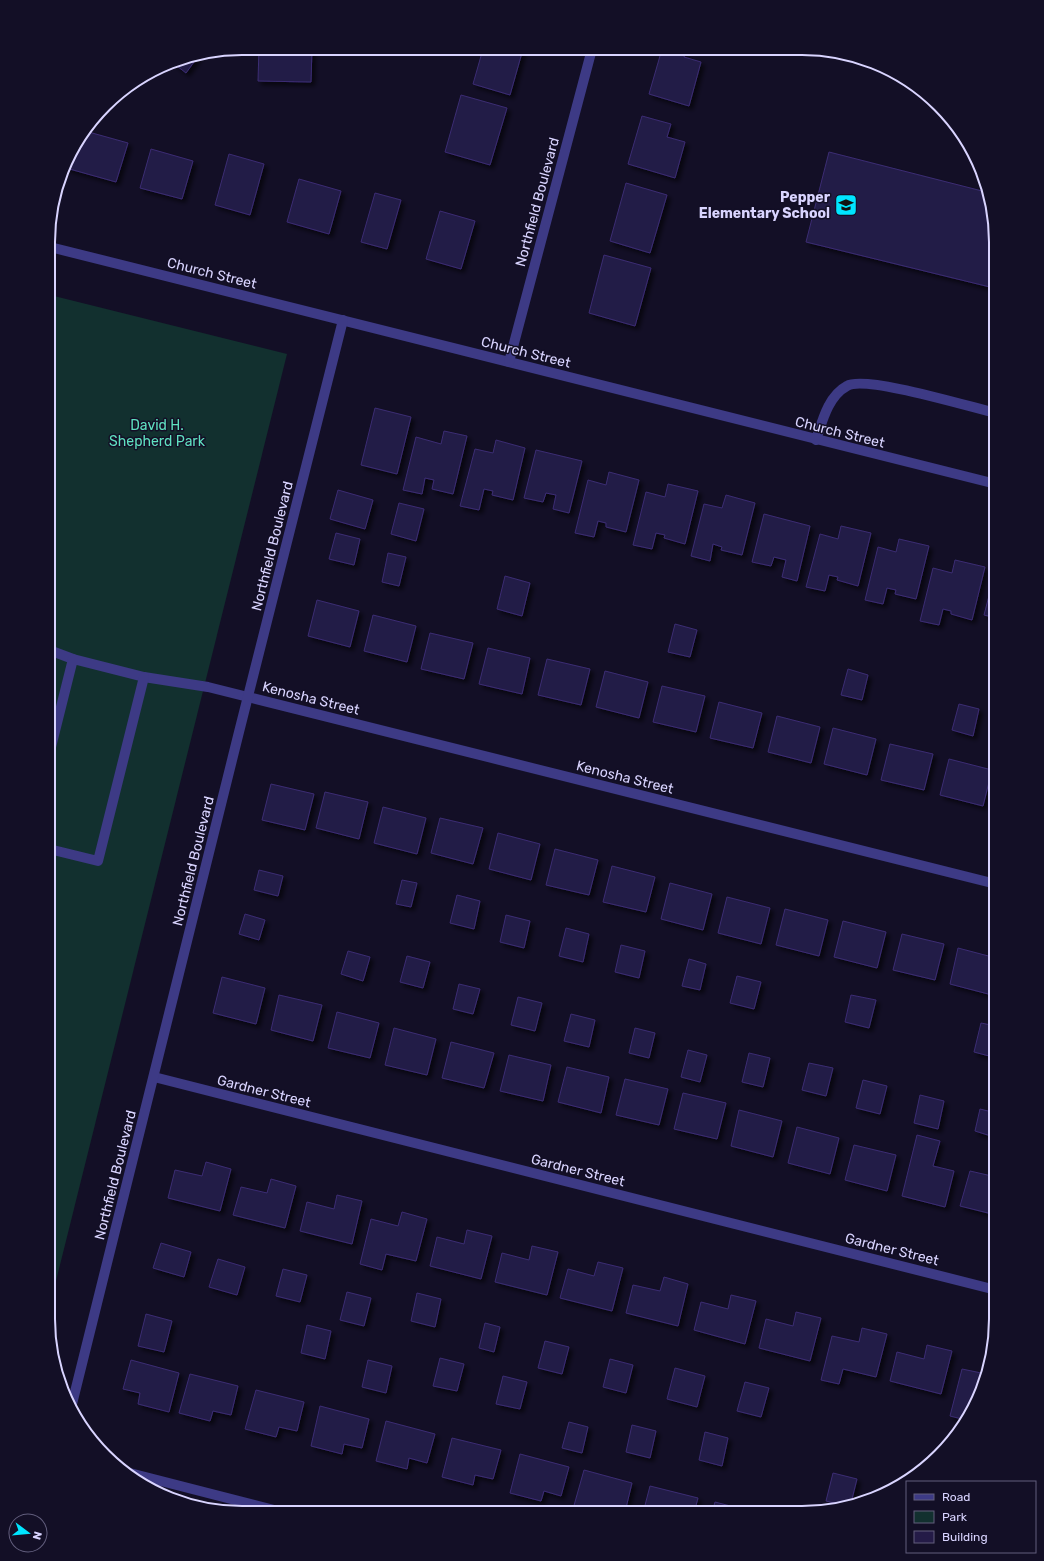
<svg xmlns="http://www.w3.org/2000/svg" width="1044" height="1561" font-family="Rubik,sans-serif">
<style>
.park{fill:#12302f}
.building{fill:#241b47;stroke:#3b2d73;filter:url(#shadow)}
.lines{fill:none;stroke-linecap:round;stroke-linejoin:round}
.lane{stroke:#3d3a85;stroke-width:10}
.street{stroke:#3d3a85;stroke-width:10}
.labels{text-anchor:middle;stroke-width:3;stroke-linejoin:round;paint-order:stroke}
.poi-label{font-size:14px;font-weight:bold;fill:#d9d4ff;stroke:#130f26;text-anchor:end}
.street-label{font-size:14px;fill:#d9d4ff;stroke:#130f26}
.park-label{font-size:14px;fill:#5fe0c0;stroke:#130f26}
.rim{fill:none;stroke:#d9d4ff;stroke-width:2}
</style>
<defs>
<filter id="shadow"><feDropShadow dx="3.5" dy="3.5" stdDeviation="2" flood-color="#0009"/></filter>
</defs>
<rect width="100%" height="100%" fill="#130f26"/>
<polygon class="park" points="50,295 287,354 48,1313"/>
<g class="building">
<polygon points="259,48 312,48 311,82 258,81"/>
<polygon points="483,49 523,49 510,95 473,84"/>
<polygon points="662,49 686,49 684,57 701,62 689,106 649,94"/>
<polygon points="199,55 186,73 172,62 179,58"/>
<polygon points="461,95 507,108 490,165 445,152"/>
<polygon points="642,116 671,124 667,137 685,142 675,178 628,164"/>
<polygon points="85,131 128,143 116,182 66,168 74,145 79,146 83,134"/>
<polygon points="151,149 193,161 182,199 140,188"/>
<polygon points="829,152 986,192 996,242 996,283 994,288 806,242"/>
<polygon points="229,154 264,164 250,215 215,205"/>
<polygon points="299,179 341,191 329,234 287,222"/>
<polygon points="626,183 667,195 650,253 610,241"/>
<polygon points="375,193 401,200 387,249 361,242"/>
<polygon points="440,211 475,221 461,269 426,259"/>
<polygon points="604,255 651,268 635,326 589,313"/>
<polygon points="375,408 411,417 397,474 361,465"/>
<polygon points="444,431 467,436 453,494 432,489 434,480 425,478 422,494 403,490 416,437 441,444"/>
<polygon points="496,440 525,448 513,500 492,495 493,491 484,489 479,510 460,506 475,449 493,453"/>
<polygon points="536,450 582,461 569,513 553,509 556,495 546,493 543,502 524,498"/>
<polygon points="609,472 639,480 626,532 606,527 606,523 598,521 594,537 575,533 588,480 606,485"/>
<polygon points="668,484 698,491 685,544 664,538 665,535 656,533 652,549 633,545 646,492 665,497"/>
<polygon points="338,490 373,500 365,529 330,519"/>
<polygon points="726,495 755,503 742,555 721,550 722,547 713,544 710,561 691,556 704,504 722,508"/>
<polygon points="399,503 424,509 416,541 391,534"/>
<polygon points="764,514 810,526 797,581 782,577 786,560 774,557 771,566 752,562"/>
<polygon points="841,526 871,533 858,586 837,580 838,577 829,575 825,591 806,587 820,534 838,539"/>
<polygon points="336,533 360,539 354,565 329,559"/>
<polygon points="899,539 929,546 916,599 895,594 896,590 887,588 883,604 865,600 878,547 896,552"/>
<polygon points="388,553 406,557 399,586 382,582"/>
<polygon points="955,560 985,567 972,620 951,614 951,611 943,609 939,625 920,621 933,568 952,573"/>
<polygon points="996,569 996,618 984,615"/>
<polygon points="505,576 530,583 522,616 497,609"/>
<polygon points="317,600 359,611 350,647 308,636"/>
<polygon points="373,615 416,626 407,662 364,651"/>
<polygon points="675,624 697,630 690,657 668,652"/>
<polygon points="430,633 473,643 464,679 421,669"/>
<polygon points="488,648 530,658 522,694 479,684"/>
<polygon points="547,659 590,669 581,705 538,695"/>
<polygon points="848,669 868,675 862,700 841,695"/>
<polygon points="605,671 648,682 639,718 596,707"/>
<polygon points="662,686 705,696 696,732 653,722"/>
<polygon points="719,702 762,713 753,748 710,738"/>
<polygon points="959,704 979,709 973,736 952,730"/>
<polygon points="777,716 820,727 811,763 768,752"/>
<polygon points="833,728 876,739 867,775 824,764"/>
<polygon points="890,744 933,754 924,790 881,780"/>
<polygon points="949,759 992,770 983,806 940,795"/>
<polygon points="271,784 314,794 305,830 262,820"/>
<polygon points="325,792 368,802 359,839 316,828"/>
<polygon points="383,807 426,818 417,854 374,843"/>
<polygon points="440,818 483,828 473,864 431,853"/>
<polygon points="498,833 540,844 531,880 489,869"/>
<polygon points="555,849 598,860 589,895 546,885"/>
<polygon points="612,866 655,877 646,912 603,902"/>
<polygon points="259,870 283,876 278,896 254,890"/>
<polygon points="402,880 417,883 411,907 396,904"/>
<polygon points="670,883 712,894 703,930 661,919"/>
<polygon points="457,895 480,901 474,929 450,923"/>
<polygon points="727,897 770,908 761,944 718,933"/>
<polygon points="785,909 828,920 819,956 776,945"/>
<polygon points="245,914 265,920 259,940 239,934"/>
<polygon points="506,915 530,921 524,948 500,942"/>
<polygon points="843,921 886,932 877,968 834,957"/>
<polygon points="566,928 589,934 583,962 559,956"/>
<polygon points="902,934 944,944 935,980 893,970"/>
<polygon points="621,945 645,951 639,978 615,972"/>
<polygon points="958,948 996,958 996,981 992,995 950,984"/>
<polygon points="348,951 370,957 363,981 341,974"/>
<polygon points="407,956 430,962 423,988 400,982"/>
<polygon points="689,959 706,964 700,990 682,986"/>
<polygon points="737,976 761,982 754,1009 730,1003"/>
<polygon points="222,977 265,988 256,1024 213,1013"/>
<polygon points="459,984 480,989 473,1014 453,1009"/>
<polygon points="279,995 322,1005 313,1041 271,1030"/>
<polygon points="851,995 876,1000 869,1028 845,1022"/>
<polygon points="518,997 542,1003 535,1031 511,1025"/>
<polygon points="337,1012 379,1023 370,1058 328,1048"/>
<polygon points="571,1014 595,1020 589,1047 564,1041"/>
<polygon points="981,1023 996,1026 996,1046 993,1057 974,1052"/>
<polygon points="394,1028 436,1039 427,1075 385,1065"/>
<polygon points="635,1028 655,1033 649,1058 629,1053"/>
<polygon points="451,1042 494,1053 484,1088 442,1078"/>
<polygon points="688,1050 707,1055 700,1082 681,1077"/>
<polygon points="749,1053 770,1058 763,1087 742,1082"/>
<polygon points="509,1055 551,1065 543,1101 500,1091"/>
<polygon points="809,1063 833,1068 826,1096 802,1090"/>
<polygon points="567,1067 609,1077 601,1113 558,1102"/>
<polygon points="625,1079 668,1089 659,1125 616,1115"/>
<polygon points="863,1080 887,1086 880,1114 856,1108"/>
<polygon points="683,1093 726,1103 717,1139 674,1129"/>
<polygon points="920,1095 944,1101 938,1129 914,1123"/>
<polygon points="980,1109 996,1113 991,1136 975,1131"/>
<polygon points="739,1110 782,1121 773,1157 731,1146"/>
<polygon points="797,1127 839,1138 830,1174 788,1163"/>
<polygon points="917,1135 940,1141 933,1166 954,1171 945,1207 902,1196"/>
<polygon points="854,1145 896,1155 887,1191 845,1180"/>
<polygon points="206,1162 231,1169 220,1211 168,1198 175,1170 202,1176"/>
<polygon points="970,1171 996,1177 996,1215 960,1206"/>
<polygon points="271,1179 296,1186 285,1228 233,1215 241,1187 267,1193"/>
<polygon points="337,1195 362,1201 352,1244 300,1231 307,1202 334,1209"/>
<polygon points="402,1212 427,1219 416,1261 386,1254 382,1270 360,1264 371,1219 398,1226"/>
<polygon points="467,1230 492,1236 481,1279 430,1266 437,1237 464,1244"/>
<polygon points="161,1243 191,1252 184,1277 153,1268"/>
<polygon points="532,1246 558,1252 547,1295 495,1282 502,1253 529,1260"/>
<polygon points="218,1259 245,1267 237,1295 209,1287"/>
<polygon points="598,1262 623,1268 612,1311 560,1298 568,1269 594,1276"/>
<polygon points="283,1269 307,1275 300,1302 276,1296"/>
<polygon points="664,1277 688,1284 678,1326 626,1313 633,1285 660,1291"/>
<polygon points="347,1292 371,1298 364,1326 340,1320"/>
<polygon points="417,1293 441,1299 435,1327 411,1321"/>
<polygon points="731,1295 756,1301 745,1344 694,1330 701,1302 728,1309"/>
<polygon points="796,1312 821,1318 810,1361 759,1348 766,1319 793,1326"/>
<polygon points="146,1314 172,1321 164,1352 138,1346"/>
<polygon points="485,1323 500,1327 494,1352 479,1348"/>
<polygon points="307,1325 331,1331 325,1359 301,1353"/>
<polygon points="862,1328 887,1334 876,1377 843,1369 839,1384 821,1380 832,1336 859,1342"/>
<polygon points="545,1341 569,1347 562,1374 538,1368"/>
<polygon points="927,1345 952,1351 941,1394 890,1381 897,1352 924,1359"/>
<polygon points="440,1358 464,1364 457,1391 433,1386"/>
<polygon points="610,1359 633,1365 626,1393 603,1387"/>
<polygon points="131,1360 179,1373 169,1412 138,1404 140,1393 123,1389"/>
<polygon points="368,1360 392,1366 386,1393 362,1387"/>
<polygon points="675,1368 705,1376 697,1407 667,1399"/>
<polygon points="962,1369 986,1374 981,1393 966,1420 950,1416"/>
<polygon points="190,1374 238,1386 231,1415 213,1411 210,1421 179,1413"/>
<polygon points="503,1376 527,1382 520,1409 496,1404"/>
<polygon points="745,1382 769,1388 761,1417 737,1411"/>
<polygon points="256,1390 304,1402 297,1431 279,1427 276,1437 245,1429"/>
<polygon points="320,1406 369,1419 362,1448 344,1444 342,1454 311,1446"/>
<polygon points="386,1421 435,1434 427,1463 409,1458 407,1469 376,1461"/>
<polygon points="569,1422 588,1427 582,1453 562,1448"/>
<polygon points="632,1425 656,1431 650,1458 626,1452"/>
<polygon points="705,1432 728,1438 722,1466 699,1460"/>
<polygon points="452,1438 501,1450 493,1479 475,1475 473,1485 442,1477"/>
<polygon points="520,1454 569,1467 561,1496 544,1491 541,1501 510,1493"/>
<polygon points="584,1470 632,1483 625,1512 607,1507 606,1512 585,1512 573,1509"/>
<polygon points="833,1473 857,1479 851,1503 842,1505 826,1501"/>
<polygon points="650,1486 698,1498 694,1513 643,1513"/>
<polygon points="715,1502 757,1513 712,1513"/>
</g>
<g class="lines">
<g class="lane">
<path d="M816,440C822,422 828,396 847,386C865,375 970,407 996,413"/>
<polyline points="49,650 73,659"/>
<polyline points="49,755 73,659 144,677 208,687 248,697"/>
<polyline points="49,849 98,861 144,677"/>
</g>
<g class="street">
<polyline points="50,247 996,484"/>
<polyline points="509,362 592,49"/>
<polyline points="248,697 996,884"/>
<polyline points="154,1077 996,1290"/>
<polyline points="71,1408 238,736 343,320"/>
<polyline points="122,1471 282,1512"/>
</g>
</g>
<defs>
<g id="school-square" transform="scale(1.15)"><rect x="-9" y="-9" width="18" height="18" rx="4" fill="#00e5ff" stroke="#130f26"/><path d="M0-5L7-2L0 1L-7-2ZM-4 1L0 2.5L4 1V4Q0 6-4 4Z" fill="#111"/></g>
</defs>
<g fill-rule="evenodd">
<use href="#school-square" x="846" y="205"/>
</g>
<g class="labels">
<g class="poi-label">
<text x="830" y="202">Pepper<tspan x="830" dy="16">Elementary School</tspan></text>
</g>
<g class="street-label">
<text transform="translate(537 202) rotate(-75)" y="5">Northfield Boulevard</text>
<text transform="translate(212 273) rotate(14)" y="5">Church Street</text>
<text transform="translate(526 352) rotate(14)" y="5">Church Street</text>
<text transform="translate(840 432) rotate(14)" y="5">Church Street</text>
<text transform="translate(272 546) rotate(-76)" y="5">Northfield Boulevard</text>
<text transform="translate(311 698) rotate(14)" y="5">Kenosha Street</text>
<text transform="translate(625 777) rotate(14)" y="5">Kenosha Street</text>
<text transform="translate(193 861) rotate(-76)" y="5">Northfield Boulevard</text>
<text transform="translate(264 1091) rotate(14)" y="5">Gardner Street</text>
<text transform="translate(578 1170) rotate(14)" y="5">Gardner Street</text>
<text transform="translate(115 1175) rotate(-76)" y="5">Northfield Boulevard</text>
<text transform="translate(892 1249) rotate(14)" y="5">Gardner Street</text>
</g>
<g class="park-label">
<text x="157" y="430">David H.<tspan x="157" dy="16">Shepherd Park</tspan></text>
</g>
</g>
<path d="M0 0H1044V1561H0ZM242 55H802A187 187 0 0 1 989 242V1319A187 187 0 0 1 802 1506H242A187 187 0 0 1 55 1319V242A187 187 0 0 1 242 55Z" fill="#130f26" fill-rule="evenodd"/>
<path class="rim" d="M242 55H802A187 187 0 0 1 989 242V1319A187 187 0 0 1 802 1506H242A187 187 0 0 1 55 1319V242A187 187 0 0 1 242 55Z"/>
<rect x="906" y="1481" width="130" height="72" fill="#130f26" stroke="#625e7d"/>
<rect x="914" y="1494" width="20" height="6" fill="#3d3a85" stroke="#625e7d"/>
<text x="942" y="1501" font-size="12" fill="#d9d4ff">Road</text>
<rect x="914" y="1511" width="20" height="12" fill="#12302f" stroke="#625e7d"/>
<text x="942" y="1521" font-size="12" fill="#d9d4ff">Park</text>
<rect x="914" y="1531" width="20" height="12" fill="#241b47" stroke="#625e7d"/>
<text x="942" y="1541" font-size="12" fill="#d9d4ff">Building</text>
<g transform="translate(28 1533) rotate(106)"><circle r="19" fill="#130f26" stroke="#625e7d"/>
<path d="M0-3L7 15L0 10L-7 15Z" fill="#00e5ff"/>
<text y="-6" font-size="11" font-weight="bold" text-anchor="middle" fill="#d9d4ff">N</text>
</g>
</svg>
